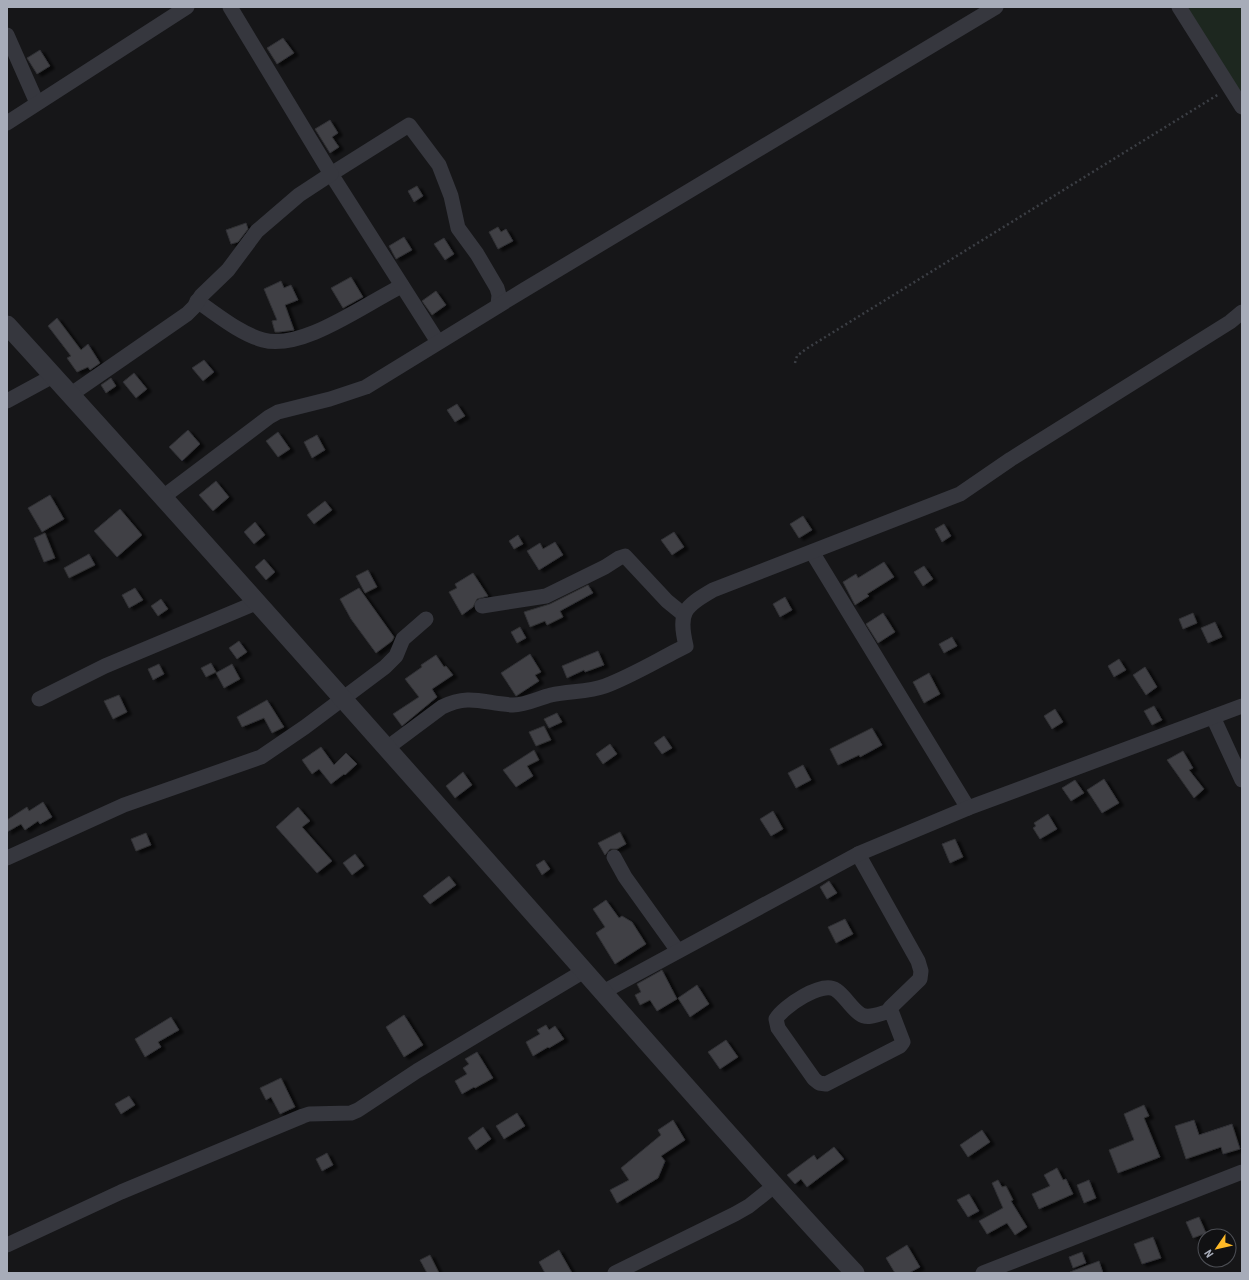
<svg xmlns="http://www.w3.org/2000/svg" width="1249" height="1280" font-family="'Roboto Condensed',sans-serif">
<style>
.green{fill:#1d271f}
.building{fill:#404145;stroke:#303034;filter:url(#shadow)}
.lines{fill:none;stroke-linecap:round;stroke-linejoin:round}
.path{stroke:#3c3f45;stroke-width:2.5;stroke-dasharray:2 3;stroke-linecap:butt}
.minor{stroke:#36373e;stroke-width:15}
.tertiary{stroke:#36373e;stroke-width:19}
</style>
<defs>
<filter id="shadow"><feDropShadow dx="4.5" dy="2.5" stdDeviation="1" flood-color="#0009"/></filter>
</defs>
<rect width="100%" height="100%" fill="#161618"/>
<polygon class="green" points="1180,7 1242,7 1242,107"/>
<g class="building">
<polygon points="283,38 294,53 277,64 267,48"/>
<polygon points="40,50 50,66 37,74 27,58"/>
<polygon points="330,120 338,133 332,137 339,147 330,153 315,129"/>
<polygon points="417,186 423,196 414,202 408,191"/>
<polygon points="246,223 248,229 238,242 231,244 226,230"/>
<polygon points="498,227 501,232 506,229 513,241 498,249 489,232"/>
<polygon points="404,237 412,250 396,259 389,246"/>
<polygon points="444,238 454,254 445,260 434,244"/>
<polygon points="351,277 363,297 343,308 331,288"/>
<polygon points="281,281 284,288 291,285 298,300 285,305 294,330 279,332 275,332 272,321 277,320 264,289"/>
<polygon points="436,291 446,305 432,315 422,301"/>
<polygon points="57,318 81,350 88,344 100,363 90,370 88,367 77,372 67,358 71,356 48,326"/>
<polygon points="204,360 214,372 203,381 192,368"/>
<polygon points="134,373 147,389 136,398 123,382"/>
<polygon points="111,378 116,386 106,393 101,385"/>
<polygon points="457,404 465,416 455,422 447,410"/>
<polygon points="188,430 200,444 182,461 169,447"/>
<polygon points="278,432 290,449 278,457 266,441"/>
<polygon points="317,435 325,450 312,458 304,442"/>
<polygon points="216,481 229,497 213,511 199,495"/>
<polygon points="50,495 64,519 42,532 28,508"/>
<polygon points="325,501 332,510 314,524 307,515"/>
<polygon points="120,509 142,535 117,557 94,531"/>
<polygon points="803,516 812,530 799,538 790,524"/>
<polygon points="255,522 265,535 254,544 244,532"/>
<polygon points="944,524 951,536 942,542 935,529"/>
<polygon points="674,532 684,547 672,555 661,540"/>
<polygon points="45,533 55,558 44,562 34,538"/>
<polygon points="518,535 523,544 514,549 509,541"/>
<polygon points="555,542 563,555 539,570 527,551 540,543 543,549"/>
<polygon points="89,554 95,565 69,578 64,568"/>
<polygon points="264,559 275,572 266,580 255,567"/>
<polygon points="884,562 894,577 867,594 869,596 855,605 843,582 856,574 858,578"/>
<polygon points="924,566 933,579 923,586 914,572"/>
<polygon points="368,570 377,587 365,593 356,576"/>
<polygon points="473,573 488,596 477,599 473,607 462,615 449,592 457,588 455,584"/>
<polygon points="588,585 593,593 560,611 563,617 547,625 545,621 530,627 524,612 550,604"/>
<polygon points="135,588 143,600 129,608 122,595"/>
<polygon points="359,588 394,637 392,641 376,653 351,619 340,599"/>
<polygon points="785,597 792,610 780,617 773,604"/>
<polygon points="161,599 168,609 158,616 151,606"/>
<polygon points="883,613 895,632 878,643 866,624"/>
<polygon points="1193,613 1197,623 1183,629 1179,619"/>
<polygon points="1215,622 1222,637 1208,643 1201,628"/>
<polygon points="520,627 526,638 517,643 511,632"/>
<polygon points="952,637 957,646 944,653 939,644"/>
<polygon points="239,641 247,652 237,659 229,648"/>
<polygon points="598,651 604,665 585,672 584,670 567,678 562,666"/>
<polygon points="530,654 541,672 535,675 539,681 516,696 501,673"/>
<polygon points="436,655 444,667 446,666 453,675 432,689 437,697 402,726 393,714 419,697 405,679 422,667 421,665"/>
<polygon points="1119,659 1126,670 1114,677 1108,666"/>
<polygon points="211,663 216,672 206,677 201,668"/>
<polygon points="159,664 164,674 153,680 148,669"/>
<polygon points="232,664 240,679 224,688 216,673"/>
<polygon points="1145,667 1157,687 1146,695 1133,675"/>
<polygon points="929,673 940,694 924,703 913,682"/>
<polygon points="119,695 127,712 113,719 104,701"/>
<polygon points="267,700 284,727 272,733 264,718 242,727 237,717"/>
<polygon points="1154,706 1162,720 1152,725 1144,711"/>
<polygon points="1055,709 1063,722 1052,729 1044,716"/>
<polygon points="557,713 562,722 549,728 544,719"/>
<polygon points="544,726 551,740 536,746 529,732"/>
<polygon points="872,728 882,745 860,757 859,755 838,765 830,749"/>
<polygon points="664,736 672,748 662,754 654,743"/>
<polygon points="610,744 617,754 603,764 596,754"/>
<polygon points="321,747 334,765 346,753 357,764 345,775 344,774 331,784 319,769 312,774 302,760"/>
<polygon points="534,750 539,760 527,766 533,776 516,787 503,770"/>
<polygon points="1183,751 1193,768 1189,770 1204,789 1194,798 1167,760"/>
<polygon points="803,765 811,780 796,788 788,773"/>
<polygon points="463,772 472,785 455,798 446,786"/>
<polygon points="1104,779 1119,803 1102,813 1087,790"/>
<polygon points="1075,780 1084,793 1071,801 1062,788"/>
<polygon points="43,802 52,817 40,824 38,821 25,830 21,824 7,832 7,820 27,807 29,811"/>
<polygon points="298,807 310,821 302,827 332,861 317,873 276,827"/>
<polygon points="773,811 783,829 771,836 760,819"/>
<polygon points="1048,814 1057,829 1040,839 1033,828 1036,826 1034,823"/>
<polygon points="620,832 626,844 617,849 610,849 605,855 598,843"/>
<polygon points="146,833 151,845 136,851 131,839"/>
<polygon points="955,839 963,857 950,863 942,844"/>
<polygon points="355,854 364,866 352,875 343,863"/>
<polygon points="544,860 550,869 542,875 536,865"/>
<polygon points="449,876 456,885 430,904 423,896"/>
<polygon points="829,881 837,893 827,899 820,887"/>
<polygon points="606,900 619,918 622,916 632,922 646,944 615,964 596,933 605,927 593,909"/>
<polygon points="845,919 853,934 836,943 828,927"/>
<polygon points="662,970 677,999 657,1011 650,1000 640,1005 635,995 641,992 637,984"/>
<polygon points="697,985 709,1004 690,1017 678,998"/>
<polygon points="404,1015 423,1045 404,1057 386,1027"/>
<polygon points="171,1017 179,1030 158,1042 161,1047 145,1057 135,1039"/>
<polygon points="546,1025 549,1030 555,1026 564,1039 549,1048 548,1047 533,1056 526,1042 540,1034 537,1030"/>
<polygon points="726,1040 738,1057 720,1069 708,1052"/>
<polygon points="477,1052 493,1078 475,1088 474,1087 462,1094 455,1081 467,1074 463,1068 469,1064 465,1059"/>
<polygon points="281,1078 295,1107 280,1114 271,1097 266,1100 260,1088"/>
<polygon points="129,1096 135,1105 121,1114 115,1104"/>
<polygon points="1144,1105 1149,1116 1144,1118 1160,1157 1118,1173 1109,1150 1134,1140 1124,1114"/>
<polygon points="517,1113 525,1126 504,1139 496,1126"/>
<polygon points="673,1120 685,1140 661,1156 665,1161 658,1178 617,1203 610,1190 629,1180 621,1168 661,1135 658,1130"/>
<polygon points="1194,1120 1199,1135 1232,1124 1240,1149 1223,1154 1221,1147 1186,1159 1175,1126"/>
<polygon points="483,1127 491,1139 476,1150 468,1138"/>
<polygon points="982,1130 990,1142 968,1157 960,1145"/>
<polygon points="834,1147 844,1159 807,1187 801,1179 795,1184 787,1175 814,1155 817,1160"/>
<polygon points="327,1153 333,1165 322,1171 316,1159"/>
<polygon points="1057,1168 1063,1180 1066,1179 1073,1194 1039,1209 1032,1194 1050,1186 1044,1175"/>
<polygon points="998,1180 1002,1187 1006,1186 1013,1200 1011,1201 1027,1227 1015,1235 1007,1223 987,1234 979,1221 1003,1208 992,1183"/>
<polygon points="1089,1180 1096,1198 1084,1203 1077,1185"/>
<polygon points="969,1194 979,1211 968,1217 957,1200"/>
<polygon points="1199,1217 1206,1233 1193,1238 1186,1222"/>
<polygon points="1153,1237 1161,1258 1142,1264 1134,1244"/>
<polygon points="907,1245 920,1267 909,1273 895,1273 886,1258"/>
<polygon points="559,1250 572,1273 545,1273 539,1262"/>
<polygon points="1082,1252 1086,1263 1073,1268 1069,1257"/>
<polygon points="430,1255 439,1273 427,1273 420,1260"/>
<polygon points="1099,1261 1103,1273 1070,1273 1070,1272"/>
</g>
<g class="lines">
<polyline class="path" points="795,363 797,356 806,349 1219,94"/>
<g class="minor">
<polyline points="1179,7 1242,107"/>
<polyline points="7,35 37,103"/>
<polyline points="7,123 187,7"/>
<path d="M197,301C218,315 239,333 263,340C303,351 366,303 402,286"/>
<polyline points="438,342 331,174 409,125 439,165 451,196 458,228 477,254 497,288 499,295 498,305"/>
<polyline points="70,395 187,314 194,307 201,296 228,270 257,231 299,195 331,174 230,7"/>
<polyline points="7,401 53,376"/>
<polyline points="163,497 269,417 278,412 330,399 366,387 524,290 996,7"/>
<polyline points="812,552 968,808"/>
<polyline points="482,606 546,596 605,567 619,558 625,556 667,601 683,614"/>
<polyline points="39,699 105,666 258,602"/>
<polyline points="1213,717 1242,780"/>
<path d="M387,748L442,707C470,693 485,704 513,705C526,705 539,698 551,695C569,691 589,692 605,686C629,677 653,663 676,651L686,646C678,612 684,607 713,590L960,494L1011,459L1230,322L1242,312"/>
<path d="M858,854L918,961L921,971L920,979L890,1008L903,1042L900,1046L826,1084L819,1083L814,1079L778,1028L776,1019C783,1007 822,980 836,990C845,996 851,1008 860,1014C868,1020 881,1013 890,1011"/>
<polyline points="614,857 625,877 678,951"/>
<polyline points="7,858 124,805 261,757 305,727 385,667 396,656 403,639 426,619"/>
<polyline points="603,992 858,854 968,808 1242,706"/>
<polyline points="7,1245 121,1192 303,1116 309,1114 351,1113 358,1110 417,1071 584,971"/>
<polyline points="615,1273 735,1214 749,1206 774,1186"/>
<polyline points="983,1273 1242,1172"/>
</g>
<path class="tertiary" d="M7,325C190,525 369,728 548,930C650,1045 750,1161 855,1273"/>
</g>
<rect width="1249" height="1280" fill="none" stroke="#a7acb9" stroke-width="16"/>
<g transform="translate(1217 1248) rotate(236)"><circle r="19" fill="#111113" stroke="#4d4f55"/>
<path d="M0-3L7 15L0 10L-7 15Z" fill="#ffba27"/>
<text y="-6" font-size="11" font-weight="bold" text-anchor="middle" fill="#a7acb9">N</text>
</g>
</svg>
